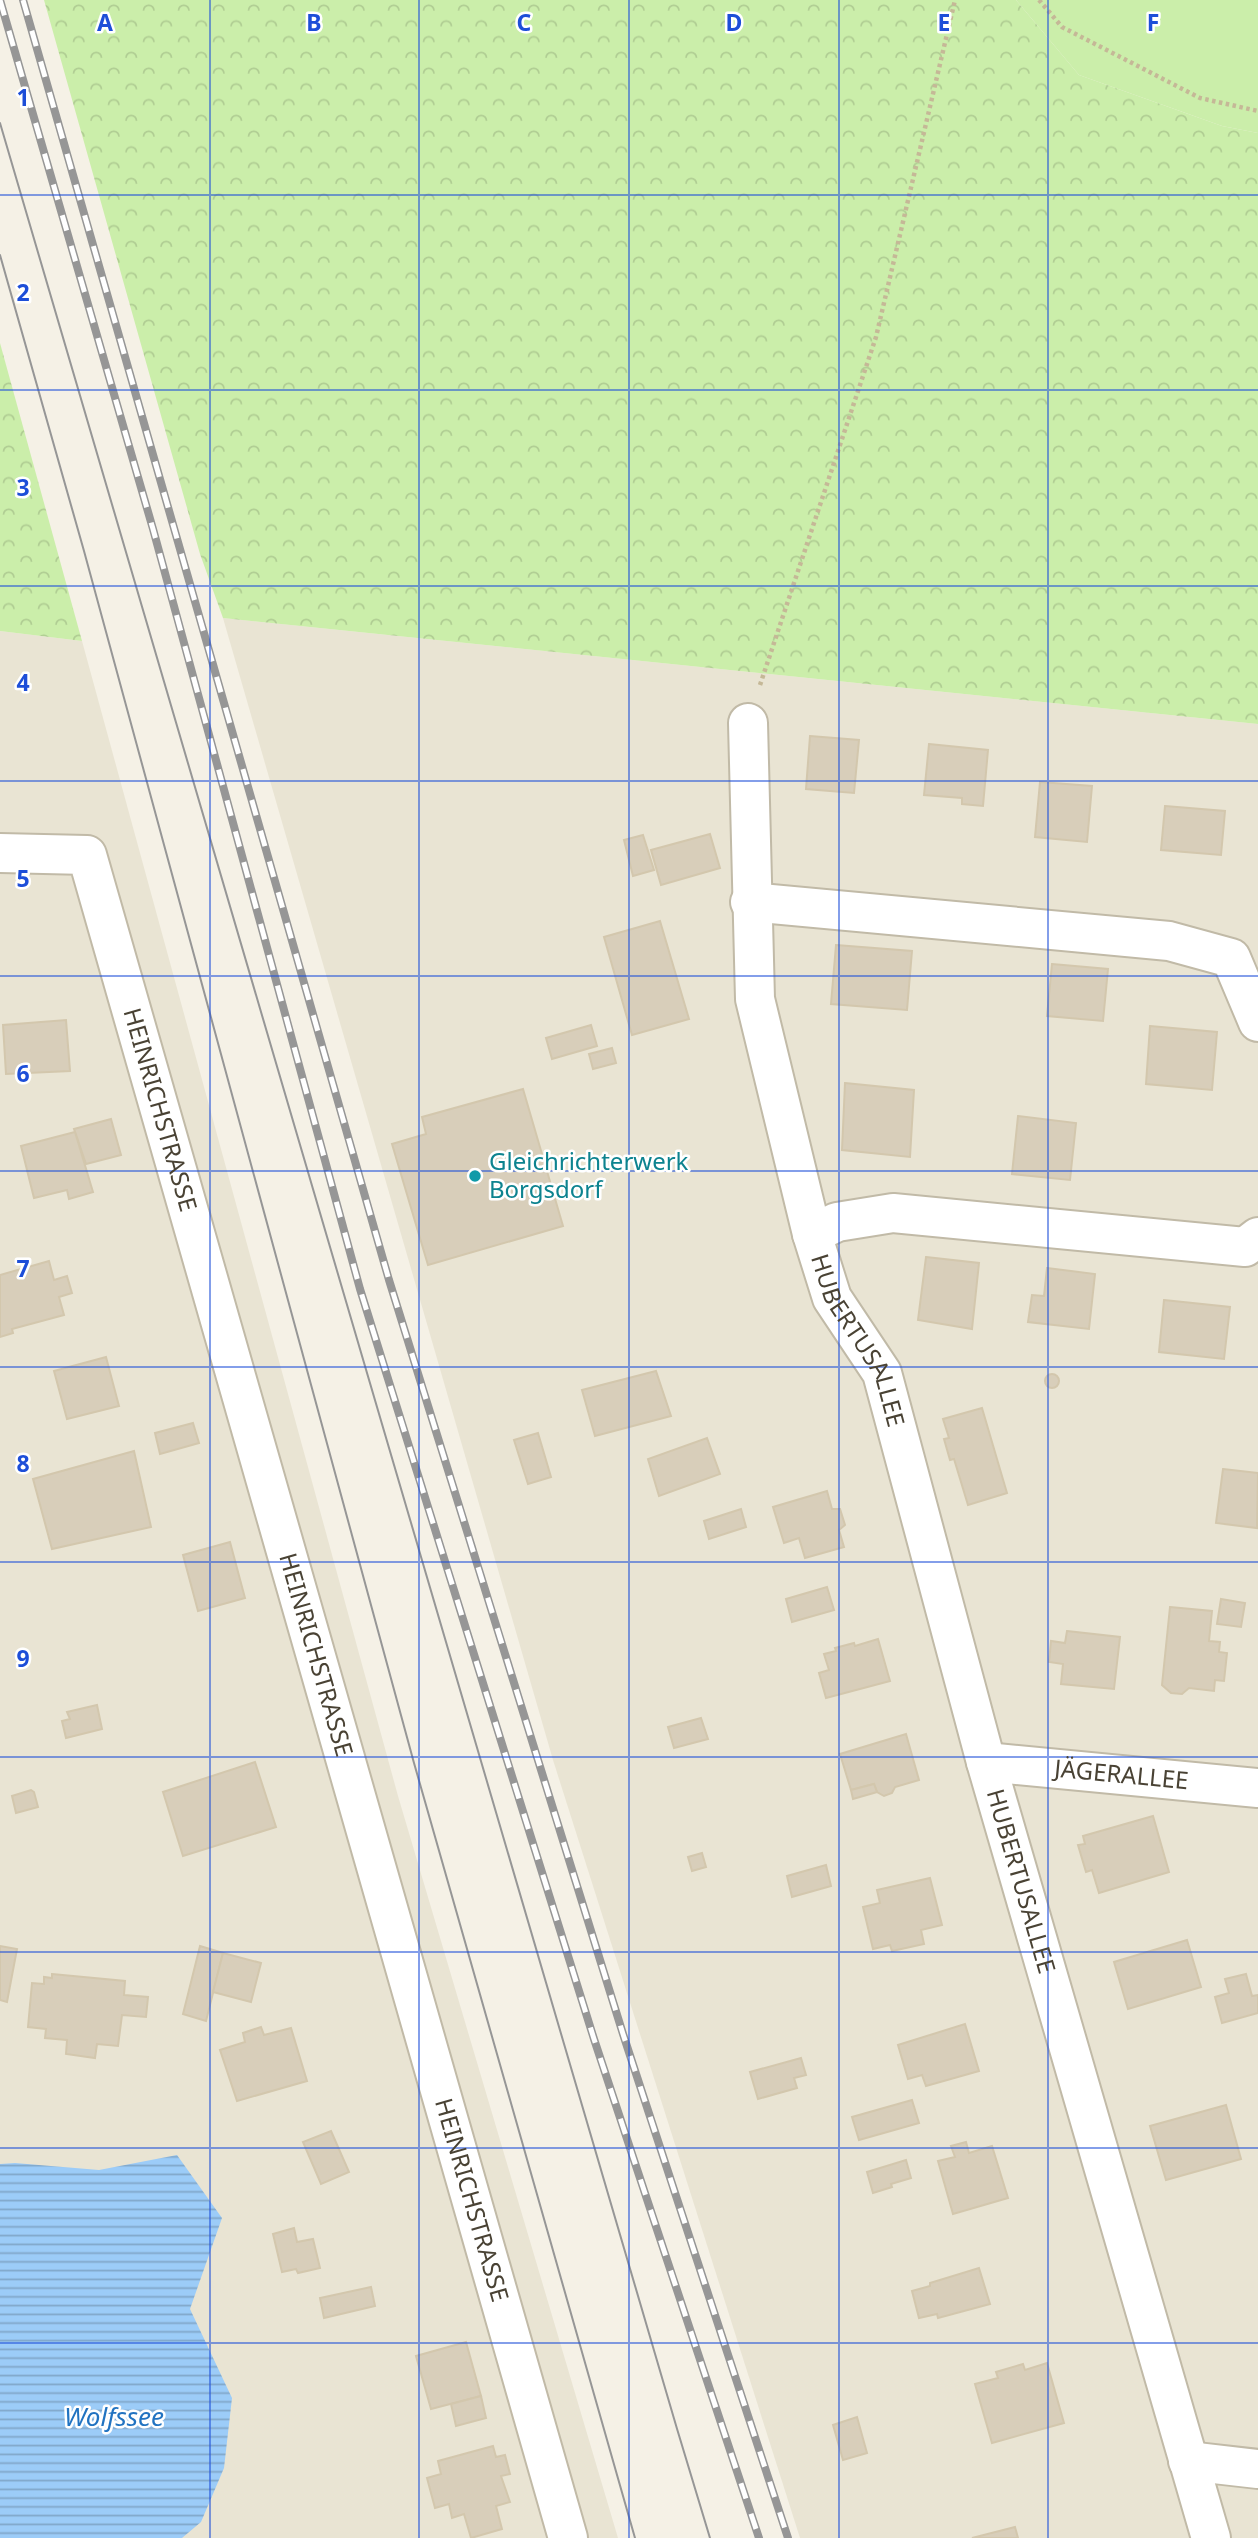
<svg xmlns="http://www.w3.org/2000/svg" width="1258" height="2538" font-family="'Noto Sans',sans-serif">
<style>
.residential{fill:#e9e4d3}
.grass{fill:#cbeeaa}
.forest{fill:url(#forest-crowns)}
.water{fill:url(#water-rules)}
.building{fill:#d8ceba;stroke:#d3c7ad;stroke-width:2}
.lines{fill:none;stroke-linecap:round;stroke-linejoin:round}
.street-casing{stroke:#c1baa7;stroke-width:42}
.path{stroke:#c5b897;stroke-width:4.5;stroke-dasharray:3.5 3.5;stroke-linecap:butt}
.street{stroke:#fff;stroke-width:38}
.tram{stroke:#969696;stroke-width:2}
.rail-casing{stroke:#969696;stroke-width:8}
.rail{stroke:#fff;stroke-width:5;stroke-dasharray:16;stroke-linecap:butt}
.grid{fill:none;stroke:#1d4ed8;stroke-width:2;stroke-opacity:0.55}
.culture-dot{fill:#0f9aa8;stroke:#fff;stroke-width:2.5}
.labels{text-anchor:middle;stroke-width:5;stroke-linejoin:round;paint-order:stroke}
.street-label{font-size:24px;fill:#494234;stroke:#fff}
.culture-label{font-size:24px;fill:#0d838f;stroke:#fff;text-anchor:start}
.water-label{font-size:26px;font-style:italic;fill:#2173c1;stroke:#fff}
.grid-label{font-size:23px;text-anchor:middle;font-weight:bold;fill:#1d4ed8;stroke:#fff;stroke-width:5;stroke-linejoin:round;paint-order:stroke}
</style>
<defs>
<pattern id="forest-crowns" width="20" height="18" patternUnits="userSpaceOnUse" patternTransform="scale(1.75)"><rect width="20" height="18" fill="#cbeeaa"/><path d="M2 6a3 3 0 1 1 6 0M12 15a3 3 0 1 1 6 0" fill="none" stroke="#b0cd93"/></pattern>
<pattern id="water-rules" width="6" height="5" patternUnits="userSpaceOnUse" patternTransform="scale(1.75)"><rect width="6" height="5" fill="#9cccf8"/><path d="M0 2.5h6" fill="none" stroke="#81a7ca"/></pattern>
</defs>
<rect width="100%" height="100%" fill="#f5f1e6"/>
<g class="residential">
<polygon points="223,618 1258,724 1258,2538 800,2538 553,1760"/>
<polygon points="0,631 82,641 398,1796 618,2538 0,2538"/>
</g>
<polygon class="grass" points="1016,0 1258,0 1258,133 1222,126 1079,75"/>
<g class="forest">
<polygon points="44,0 1016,0 1079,75 1222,126 1258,133 1258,724 223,618 200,554"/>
<polygon points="0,343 82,641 0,631"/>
</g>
<polygon class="water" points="177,2155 222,2218 190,2309 232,2398 224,2468 201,2522 182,2538 0,2538 0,2164 15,2163 99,2170"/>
<g class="building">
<polygon points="810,736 859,740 854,793 806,789"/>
<polygon points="929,744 988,750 983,806 962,804 962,798 924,795"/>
<polygon points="1040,782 1092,786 1087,842 1035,837"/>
<polygon points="1165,806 1225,811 1221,855 1161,850"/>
<polygon points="710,834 720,868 661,885 651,850"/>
<polygon points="643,835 654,870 633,876 624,840"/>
<polygon points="660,921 689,1019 632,1035 604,937"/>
<polygon points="836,945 912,951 907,1010 831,1004"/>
<polygon points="1052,964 1108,969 1103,1021 1047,1016"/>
<polygon points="66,1020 70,1071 6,1074 3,1025"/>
<polygon points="591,1025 597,1046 552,1059 546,1038"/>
<polygon points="1150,1026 1217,1032 1212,1090 1146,1084"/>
<polygon points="612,1048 616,1063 593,1069 589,1054"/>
<polygon points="845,1083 914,1090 910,1157 842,1150"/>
<polygon points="523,1089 563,1226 428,1265 392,1144 426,1134 422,1117"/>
<polygon points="1018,1116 1076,1123 1070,1180 1012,1174"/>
<polygon points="111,1119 121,1155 86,1164 74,1129"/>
<polygon points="75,1132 93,1192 69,1199 67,1190 34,1198 21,1146"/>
<polygon points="926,1257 979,1263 972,1329 918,1320"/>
<polygon points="49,1261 54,1280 67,1276 72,1293 59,1297 64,1315 12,1329 13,1333 0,1337 0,1275"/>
<polygon points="1047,1268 1095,1274 1089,1329 1028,1322 1032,1295 1044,1296"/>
<polygon points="1164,1300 1230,1307 1224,1359 1159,1352"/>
<polygon points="106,1357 119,1406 67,1419 54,1371"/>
<polygon points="656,1371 671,1416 595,1436 582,1390"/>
<circle cx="1052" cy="1381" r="7"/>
<polygon points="982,1408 1007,1493 968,1505 954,1459 950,1460 944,1439 949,1438 943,1419"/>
<polygon points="193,1423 199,1443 160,1454 155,1433"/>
<polygon points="538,1433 551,1477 528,1484 514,1440"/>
<polygon points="707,1438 720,1474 659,1496 648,1459"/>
<polygon points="134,1451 151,1527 52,1549 33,1479"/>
<polygon points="1223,1469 1258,1473 1257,1528 1216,1523"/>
<polygon points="827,1491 832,1509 840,1509 845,1525 839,1530 844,1547 805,1558 799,1538 784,1543 773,1507"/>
<polygon points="741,1509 746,1527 709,1539 704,1521"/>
<polygon points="230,1542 245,1598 198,1611 183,1555"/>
<polygon points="827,1587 834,1610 792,1622 786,1599"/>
<polygon points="1221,1599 1245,1603 1241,1627 1217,1624"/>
<polygon points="1170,1607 1212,1611 1209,1641 1220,1642 1219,1652 1227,1653 1224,1681 1215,1680 1214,1691 1189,1688 1182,1694 1171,1693 1162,1685"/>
<polygon points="1067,1631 1120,1637 1114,1689 1061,1684 1063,1664 1049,1662 1051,1641 1065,1643"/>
<polygon points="878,1639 890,1681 826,1698 819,1673 829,1670 824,1654 836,1651 835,1648 854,1643 855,1646"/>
<polygon points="97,1705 102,1729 66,1738 62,1721 70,1719 67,1712"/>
<polygon points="701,1718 708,1739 674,1748 668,1727"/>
<polygon points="906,1734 919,1780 895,1787 892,1793 884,1796 877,1792 874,1784 851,1790 840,1754"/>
<polygon points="255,1762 276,1827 183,1856 163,1792"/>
<polygon points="874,1784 877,1792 853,1799 851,1790"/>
<polygon points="31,1790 34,1792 38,1807 16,1813 12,1796"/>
<polygon points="1153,1816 1169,1872 1099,1893 1092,1870 1086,1872 1078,1845 1085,1844 1083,1836"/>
<polygon points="702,1853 706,1867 692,1871 688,1857"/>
<polygon points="826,1865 831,1886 792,1897 787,1876"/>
<polygon points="930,1878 942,1925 921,1930 924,1944 892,1951 890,1945 873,1949 863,1907 880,1903 877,1890"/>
<polygon points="1187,1940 1201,1987 1128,2009 1114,1962"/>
<polygon points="0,1946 17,1949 7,2002 0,2000"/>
<polygon points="200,1946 223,1953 206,2021 183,2014"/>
<polygon points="223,1953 261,1963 251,2002 213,1992"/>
<polygon points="52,1974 125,1981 124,1995 148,1997 146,2017 122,2015 118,2046 97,2044 95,2058 66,2054 67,2040 45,2038 46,2029 28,2027 32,1983 44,1984 44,1977 52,1978"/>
<polygon points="1246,1974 1252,1996 1258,1995 1258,2013 1222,2023 1215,1997 1229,1993 1225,1979"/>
<polygon points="965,2024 979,2071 926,2086 922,2075 908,2079 898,2045"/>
<polygon points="261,2027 264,2035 291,2028 307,2081 237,2101 220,2050 245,2042 243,2033"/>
<polygon points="801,2058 806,2075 794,2078 797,2088 758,2099 750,2072"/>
<polygon points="912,2100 919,2123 859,2140 852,2117"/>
<polygon points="1226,2105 1241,2159 1166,2180 1150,2126"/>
<polygon points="331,2131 349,2172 321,2184 303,2142"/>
<polygon points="966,2142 969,2153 992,2146 1008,2198 953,2214 938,2161 955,2157 951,2146"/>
<polygon points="906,2160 911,2178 891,2184 892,2187 873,2193 867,2172"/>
<polygon points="294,2228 297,2242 313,2239 320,2268 298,2273 296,2269 282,2272 273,2234"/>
<polygon points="979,2268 990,2304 938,2318 937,2314 919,2318 912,2291 930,2286 930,2283"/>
<polygon points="371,2287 375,2306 324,2318 320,2298"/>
<polygon points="466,2342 481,2396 431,2409 416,2356"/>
<polygon points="1047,2363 1064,2423 992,2443 975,2384 998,2378 996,2372 1023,2364 1025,2370"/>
<polygon points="481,2396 486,2418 456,2426 451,2404"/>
<polygon points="857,2417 867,2453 843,2460 833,2425"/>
<polygon points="493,2446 496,2457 505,2455 510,2474 501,2476 510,2502 496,2506 502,2529 471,2538 464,2514 452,2518 449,2504 435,2508 427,2478 441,2474 438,2461"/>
<polygon points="1015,2527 1018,2538 972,2538"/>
</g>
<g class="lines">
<g class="street-casing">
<g id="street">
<path id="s1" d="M748,723L755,999L812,1234L832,1298L882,1373L986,1762L1211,2538"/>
<path id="s2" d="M0,853L87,855L568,2538"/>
<polyline points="750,902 1169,941 1231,958 1258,1022"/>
<polyline points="812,1234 837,1222 893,1213 1245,1247 1258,1237"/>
<path id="s3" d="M986,1762L1258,1788"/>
<polyline points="1188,2461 1258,2469"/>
</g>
</g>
<g class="path">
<polyline points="1039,0 1062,27 1200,98 1258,111"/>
<polyline points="760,685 876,337 955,0"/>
</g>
<use href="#street" class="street"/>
<g class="tram">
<path d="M0,123C234,929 467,1735 710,2538"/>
<polyline points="0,255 84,551 414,1763 635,2538"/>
</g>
<g class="rail-casing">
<g id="rail">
<polyline points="0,0 153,529 360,1289 594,2039 759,2538"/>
<polyline points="23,0 389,1280 623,2034 788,2538"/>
</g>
</g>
<use href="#rail" class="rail"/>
</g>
<path class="grid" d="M210,0V2538M419,0V2538M629,0V2538M839,0V2538M1048,0V2538M0,195H1258M0,390H1258M0,586H1258M0,781H1258M0,976H1258M0,1171H1258M0,1367H1258M0,1562H1258M0,1757H1258M0,1952H1258M0,2148H1258M0,2343H1258"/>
<circle class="culture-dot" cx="475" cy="1176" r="7"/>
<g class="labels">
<g class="street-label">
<text dy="8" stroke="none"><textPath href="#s2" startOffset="352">HEINRICHSTRASSE</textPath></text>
<text dy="8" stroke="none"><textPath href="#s1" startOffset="635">HUBERTUSALLEE</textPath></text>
<text dy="8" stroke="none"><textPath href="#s2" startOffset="919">HEINRICHSTRASSE</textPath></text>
<text dy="8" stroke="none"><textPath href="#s3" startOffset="136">JÄGERALLEE</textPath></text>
<text dy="8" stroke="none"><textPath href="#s1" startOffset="1202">HUBERTUSALLEE</textPath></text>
<text dy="8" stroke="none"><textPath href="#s2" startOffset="1486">HEINRICHSTRASSE</textPath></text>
</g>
<g class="culture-label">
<text x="489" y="1170">Gleichrichterwerk<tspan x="489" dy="28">Borgsdorf</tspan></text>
</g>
<g class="water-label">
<text x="114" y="2426">Wolfssee</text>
</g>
</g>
<g class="grid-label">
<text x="105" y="31">A</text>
<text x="314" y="31">B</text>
<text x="524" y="31">C</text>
<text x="734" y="31">D</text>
<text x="944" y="31">E</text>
<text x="1153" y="31">F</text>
<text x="23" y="106">1</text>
<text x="23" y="301">2</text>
<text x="23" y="496">3</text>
<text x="23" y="691">4</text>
<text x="23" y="887">5</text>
<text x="23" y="1082">6</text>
<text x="23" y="1277">7</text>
<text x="23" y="1472">8</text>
<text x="23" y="1667">9</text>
</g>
</svg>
